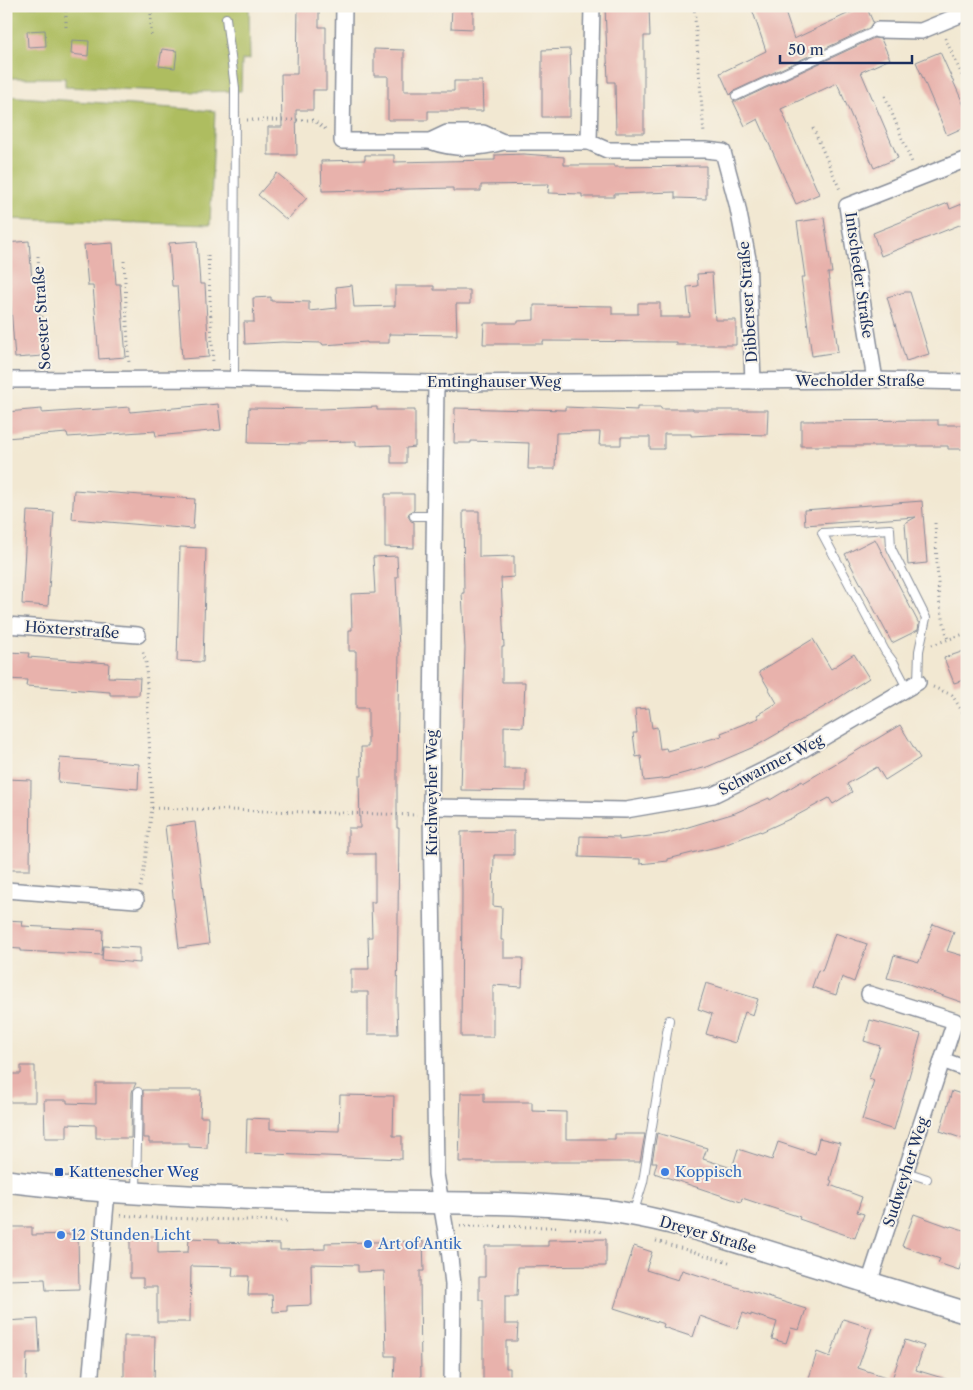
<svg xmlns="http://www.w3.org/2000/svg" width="973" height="1390" font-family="'Libre Caslon Text',serif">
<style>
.green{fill:#aebd60;stroke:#64765f}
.building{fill:#e8b2ac}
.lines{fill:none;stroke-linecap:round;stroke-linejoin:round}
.lane-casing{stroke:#868c98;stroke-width:10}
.street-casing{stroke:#868c98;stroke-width:18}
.secondary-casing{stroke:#868c98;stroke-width:24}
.path{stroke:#868c98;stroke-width:3;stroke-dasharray:1 4;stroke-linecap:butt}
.lane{stroke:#fff;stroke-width:8}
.street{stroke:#fff;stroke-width:15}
.secondary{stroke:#fff;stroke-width:21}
.transit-dot{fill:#1a4fb4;stroke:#f7f3e8;stroke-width:2}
.shop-dot{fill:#3f7fe0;stroke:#f7f3e8;stroke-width:2}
.labels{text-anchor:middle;stroke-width:4;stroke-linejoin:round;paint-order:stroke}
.street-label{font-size:15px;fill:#1b2f5e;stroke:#f7f3e8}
.transit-label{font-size:15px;fill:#164399;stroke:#f7f3e8;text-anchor:start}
.shop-label{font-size:15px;fill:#366cbe;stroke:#f7f3e8;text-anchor:start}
</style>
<rect width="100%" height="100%" fill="#f7f3e8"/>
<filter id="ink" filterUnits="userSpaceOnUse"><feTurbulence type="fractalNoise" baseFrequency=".02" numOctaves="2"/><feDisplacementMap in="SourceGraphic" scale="10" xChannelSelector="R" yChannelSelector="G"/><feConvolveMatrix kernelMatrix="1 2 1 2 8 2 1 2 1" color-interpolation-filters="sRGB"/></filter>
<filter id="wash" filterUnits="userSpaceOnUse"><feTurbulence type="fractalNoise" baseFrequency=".0096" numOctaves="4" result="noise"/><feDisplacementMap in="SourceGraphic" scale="20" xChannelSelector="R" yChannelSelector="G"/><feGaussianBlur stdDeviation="1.12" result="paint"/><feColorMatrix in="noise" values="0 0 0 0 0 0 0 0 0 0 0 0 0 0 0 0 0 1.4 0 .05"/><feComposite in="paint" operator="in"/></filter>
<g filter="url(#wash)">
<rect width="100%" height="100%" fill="#f2e8d2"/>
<g class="green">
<polygon points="6,6 249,6 250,59 242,60 241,91 193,92 65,87 65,78 6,78"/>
<polygon points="6,96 215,111 210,225 6,219"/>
</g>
<g id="blocks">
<g class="building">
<polygon points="298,6 319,6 319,27 326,27 326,90 313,90 313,110 296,110 297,155 268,155 268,127 282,127 281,74 297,74"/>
<polygon points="452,6 473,6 473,29 451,28"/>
<polygon points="605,6 649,6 650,36 644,36 644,133 616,133 615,82 608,82"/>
<polygon points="751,6 783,6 794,39 864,6 866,6 873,22 869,28 734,91 730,95 720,73 766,51"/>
<polygon points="45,30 46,46 28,47 27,31"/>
<polygon points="874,38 881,39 890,59 861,72 898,158 874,168 837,83 781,109 819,194 796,204 758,119 745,126 733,101 738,101"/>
<polygon points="72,40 89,41 88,56 71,54"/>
<polygon points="162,49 177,51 175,68 159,66"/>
<polygon points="374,49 404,50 404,91 454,91 454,81 482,81 483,111 428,111 428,120 388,120 388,76 374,76"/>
<polygon points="570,49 571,77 570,77 570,117 542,117 542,50"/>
<polygon points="940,52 967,112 967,126 947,135 916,62"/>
<polygon points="524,154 564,157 564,165 614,165 614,167 706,166 706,199 675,198 675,192 614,194 614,197 582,197 582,194 548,193 549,184 481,185 481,191 453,191 453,188 322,191 321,161 365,160 365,155 394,155 394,162 495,160 495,155"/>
<polygon points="277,173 307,198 287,220 258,195"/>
<polygon points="967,202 967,222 881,256 873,233 948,203 950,209"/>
<polygon points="824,218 832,273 828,273 838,352 812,356 801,277 805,277 797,222"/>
<polygon points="29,241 32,281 37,281 43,356 15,358 9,283 6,283 6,243"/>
<polygon points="197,241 200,284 205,284 209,357 182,359 177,286 172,286 169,243"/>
<polygon points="113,243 116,284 120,284 126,357 99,359 93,286 88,286 84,245"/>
<polygon points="712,273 715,320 736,320 736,345 676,345 676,342 543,341 543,344 483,344 484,323 518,323 518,321 534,320 534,305 612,306 612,314 638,314 638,303 660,303 660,317 690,317 687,287 698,286 697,274"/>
<polygon points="352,285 354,307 395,306 395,286 434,286 434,290 470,290 470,304 456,304 457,335 389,334 389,343 367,343 367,342 323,345 322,343 282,342 245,344 244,322 254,322 253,298 271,297 271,301 309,302 309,311 337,308 336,287"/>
<polygon points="905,292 910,292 929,354 906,361 887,297"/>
<polygon points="218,404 221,430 156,436 155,431 68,437 67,433 6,438 6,412 42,409 42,413 130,407 130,412"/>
<polygon points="377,407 377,410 415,410 415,447 406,448 406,463 391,463 391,445 356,446 356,441 307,442 306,444 248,443 249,408 321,409"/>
<polygon points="565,407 637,410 637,407 661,407 661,409 693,409 693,410 768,410 767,435 731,434 691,436 691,434 664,434 664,449 650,449 650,437 621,437 621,445 599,445 600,432 556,433 555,469 528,469 529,443 471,441 471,443 454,443 455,408 529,410 529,409 565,410"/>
<polygon points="938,420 938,425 967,425 967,449 948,449 948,446 801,446 801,421"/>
<polygon points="74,490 195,499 193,529 72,519"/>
<polygon points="385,494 414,494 414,510 409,513 408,516 411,521 414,522 414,548 385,547"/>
<polygon points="922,501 927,563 908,565 905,523 916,517 805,525 804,510"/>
<polygon points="27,511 54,512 48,606 22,604"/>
<polygon points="463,511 479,511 479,557 514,556 514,577 501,578 504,647 502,647 502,682 525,682 523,727 504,726 504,769 526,769 526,791 461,790 465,648 462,593 464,593"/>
<polygon points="875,539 919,624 918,630 892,643 845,554"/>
<polygon points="180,547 206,548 203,662 177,661"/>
<polygon points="397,556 398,577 396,577 399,651 397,766 397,828 399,828 397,1006 398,1034 368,1034 368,992 351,992 351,969 369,969 368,937 372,937 371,902 375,902 375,854 348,854 348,828 360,828 359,776 362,776 361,747 368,747 368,708 356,708 356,651 349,651 349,630 352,630 351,594 375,593 373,557"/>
<polygon points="813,639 831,669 854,654 869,678 829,704 756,746 707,767 670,777 670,778 644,781 641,756 636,757 633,733 637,733 635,709 649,708 652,728 657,727 660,749 666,748 667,751 722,736 721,733 759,718 757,715 777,703 759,672"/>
<polygon points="967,650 967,679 954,683 944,658"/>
<polygon points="6,652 29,653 28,657 109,663 108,677 140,678 139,695 110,695 110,692 26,686 27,680 6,679"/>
<polygon points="900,725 920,758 885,780 877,767 847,784 852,792 833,804 829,798 794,817 761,832 760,831 724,845 668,859 668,861 640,864 640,859 579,857 580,836 619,837 619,840 665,834 735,813 769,798 770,800 802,781 803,783"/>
<polygon points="60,758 139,764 138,789 58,782"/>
<polygon points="6,779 31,780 30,870 6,870"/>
<polygon points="195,822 209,944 179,948 165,826"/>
<polygon points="514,831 514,855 494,855 493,906 502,907 501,940 504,940 504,958 523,958 522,987 493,985 493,1037 461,1037 462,893 461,832"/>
<polygon points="6,920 23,921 22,926 103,930 102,955 21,951 21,949 6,948"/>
<polygon points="933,924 954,932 947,951 967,957 967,1004 900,981 887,978 894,955 919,962"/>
<polygon points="835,933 867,944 854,982 842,977 836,995 812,987 818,970 822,971"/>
<polygon points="103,946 140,948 140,963 102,960"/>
<polygon points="706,983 758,999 753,1015 745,1012 735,1043 706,1034 712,1014 698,1009"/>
<polygon points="870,1020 921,1034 894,1130 862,1120 874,1080 869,1078 880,1046 864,1041"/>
<polygon points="21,1066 35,1066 35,1102 6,1102 6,1074 21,1074"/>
<polygon points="96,1083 136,1083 132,1092 131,1138 96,1138 96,1125 67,1124 67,1138 45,1138 44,1100 67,1100 67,1103 96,1104"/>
<polygon points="143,1090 201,1090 200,1117 208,1117 207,1148 189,1147 189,1143 149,1143 149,1138 143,1138"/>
<polygon points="952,1091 967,1096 967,1140 940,1131"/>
<polygon points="461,1093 484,1093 484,1102 532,1102 532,1111 566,1112 566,1139 615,1139 615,1134 645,1134 640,1162 459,1162"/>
<polygon points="340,1095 394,1096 393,1136 402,1136 402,1159 246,1153 247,1118 270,1119 270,1129 339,1131"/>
<polygon points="657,1133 707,1148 703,1159 732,1168 738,1149 772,1160 778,1142 815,1154 819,1138 840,1143 830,1180 832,1181 830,1185 862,1197 857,1212 864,1214 855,1238 799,1219 800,1217 742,1198 741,1202 654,1173 657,1162 652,1162"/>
<polygon points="914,1214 950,1227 951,1226 967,1231 967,1246 959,1270 938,1263 940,1259 902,1246"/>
<polygon points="6,1227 32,1227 32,1235 78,1234 79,1289 46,1290 45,1279 6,1280"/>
<polygon points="130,1236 158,1236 158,1253 188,1252 189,1238 219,1239 219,1242 280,1244 280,1250 325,1249 325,1243 423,1241 424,1271 420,1271 421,1384 394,1384 395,1356 386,1356 384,1271 358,1272 358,1265 311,1264 312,1305 287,1306 287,1311 273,1312 272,1295 248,1295 249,1276 232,1276 233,1267 191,1266 190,1322 157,1322 157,1287 143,1287 143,1278 130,1278"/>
<polygon points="606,1239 606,1266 518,1267 517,1296 505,1296 505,1324 518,1324 517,1341 506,1341 506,1368 510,1368 510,1384 483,1384 483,1300 479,1300 479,1277 485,1277 485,1246 548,1246 548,1240"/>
<polygon points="634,1246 652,1252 646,1270 678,1280 682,1270 806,1309 799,1330 791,1328 786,1343 772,1339 777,1322 751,1314 751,1316 743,1313 737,1329 700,1316 693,1337 663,1327 664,1324 614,1308"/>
<polygon points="38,1319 40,1353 27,1353 26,1384 6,1384 6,1321"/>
<polygon points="843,1319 872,1328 858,1368 892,1379 905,1340 924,1346 916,1370 949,1380 948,1384 827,1384 809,1378 817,1352 830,1357"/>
<polygon points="124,1336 155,1336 154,1384 124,1384"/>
</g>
</g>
</g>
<g filter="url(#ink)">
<use href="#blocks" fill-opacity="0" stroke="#868c98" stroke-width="1"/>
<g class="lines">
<g class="lane-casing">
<g id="lane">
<polyline points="226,18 235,88 234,379"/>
<polyline points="736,96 878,30"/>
<polyline points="414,516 434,516"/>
<polyline points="907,688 894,663 885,651 822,533 890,529 891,548 926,618 919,651 918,682"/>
<polyline points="906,1172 927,1179"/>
<polyline points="136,1191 138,1092"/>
<polyline points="633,1214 643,1182 669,1020"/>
</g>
</g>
<g class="street-casing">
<g id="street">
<polyline points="344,6 342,141 430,141 447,133 483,133 503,142 589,142 607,150 706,150 723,152 737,204 748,259 753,381"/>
<polyline points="878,30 921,31 967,12"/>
<path d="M430,141C454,150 478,149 503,142"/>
<polyline points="589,142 592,6"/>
<polyline points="6,380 213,379 436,383 875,380 967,382"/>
<polyline points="875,380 847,206 967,159"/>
<polyline points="436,383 431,807 436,1174 449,1249 453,1284 452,1384"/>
<polyline points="6,625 138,635"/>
<polyline points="431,807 626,810 713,795 785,760 918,682"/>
<polyline points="6,890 136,900"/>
<polyline points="942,1060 964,1068 967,1067"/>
<polyline points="869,1283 955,1021 869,994"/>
<polyline points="90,1384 107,1192"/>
</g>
</g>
<g class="secondary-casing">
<path id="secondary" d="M6,1181C133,1197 260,1199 387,1202C458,1203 531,1202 602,1210C637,1214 671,1223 705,1232L967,1313"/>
</g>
<g class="path">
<polyline points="66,6 66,29"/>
<polyline points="694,6 704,134"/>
<polyline points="151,35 151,6"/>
<polyline points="945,38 967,86"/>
<polyline points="885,96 913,165"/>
<polyline points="247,120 313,120 328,131"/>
<polyline points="813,128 841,192"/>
<polyline points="208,255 213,363"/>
<polyline points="38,256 45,364"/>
<polyline points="124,261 129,364"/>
<polyline points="935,523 939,601 948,640"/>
<polyline points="932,645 967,633"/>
<polyline points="933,687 952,695 967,719"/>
<polyline points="152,808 417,815"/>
<polyline points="140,887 143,877 152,808 146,663 142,650"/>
<polyline points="121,1215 155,1218 287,1221"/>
<polyline points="460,1226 557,1227"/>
<polyline points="570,1228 604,1232"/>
<polyline points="656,1241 732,1263"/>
</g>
<use href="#lane" class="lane"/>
<use href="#street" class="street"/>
<use href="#secondary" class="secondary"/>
</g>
</g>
<rect class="transit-dot" x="54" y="1167" width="10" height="10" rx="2.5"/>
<g class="shop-dot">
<circle cx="665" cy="1172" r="5"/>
<circle cx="61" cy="1235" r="5"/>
<circle cx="368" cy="1244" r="5"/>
</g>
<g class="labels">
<g class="street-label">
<text transform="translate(859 275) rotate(82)" y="5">Intscheder Straße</text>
<text transform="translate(748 302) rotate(-94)" y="5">Dibberser Straße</text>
<text transform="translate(42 318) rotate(-94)" y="5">Soester Straße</text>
<text x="860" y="386">Wecholder Straße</text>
<text x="494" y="387">Emtinghauser Weg</text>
<text transform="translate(72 630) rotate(4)" y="5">Höxterstraße</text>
<text transform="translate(771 765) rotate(-27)" y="5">Schwarmer Weg</text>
<text transform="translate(432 793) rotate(-90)" y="5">Kirchweyher Weg</text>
<text transform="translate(906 1172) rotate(-72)" y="5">Sudweyher Weg</text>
<text transform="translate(708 1235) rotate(16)" y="5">Dreyer Straße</text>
</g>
<g class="transit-label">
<text x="69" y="1177">Kattenescher Weg</text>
</g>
<g class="shop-label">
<text x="675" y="1177">Koppisch</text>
<text x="71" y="1240">12 Stunden Licht</text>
<text x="378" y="1249">Art of Antik</text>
</g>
</g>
<rect width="973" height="1390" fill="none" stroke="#f7f3e8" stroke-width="25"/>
<path d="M780 55v8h132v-8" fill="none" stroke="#1b2f5e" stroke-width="2.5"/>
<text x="788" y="55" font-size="15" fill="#1b2f5e" stroke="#f7f3e8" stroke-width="4" paint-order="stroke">50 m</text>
</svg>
